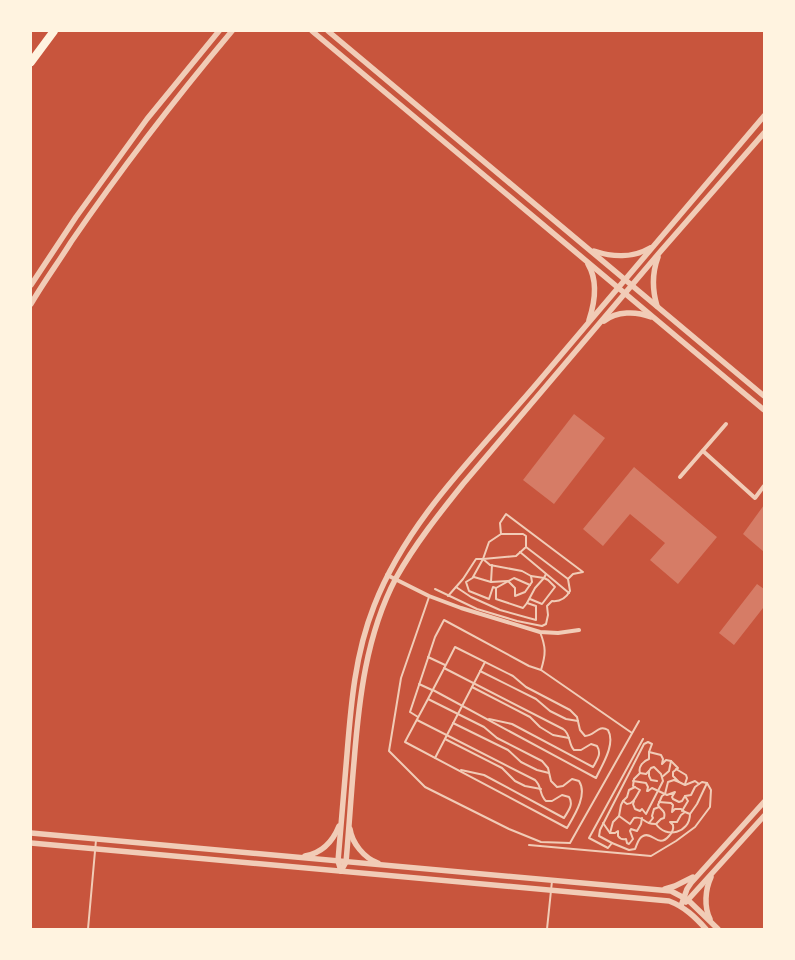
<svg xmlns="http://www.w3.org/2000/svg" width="795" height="960" font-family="Rubik,sans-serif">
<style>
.building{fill:#d67c66}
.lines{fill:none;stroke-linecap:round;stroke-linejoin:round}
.service{stroke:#f1ccb7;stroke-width:2}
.minor{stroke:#f1ccb7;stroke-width:4}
.tertiary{stroke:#f1ccb7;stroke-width:5.5}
.motorway{stroke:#fff3e0;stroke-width:8}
</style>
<rect width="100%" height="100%" fill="#c8553d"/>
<g class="building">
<polygon points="574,414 605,438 554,504 523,480"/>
<polygon points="634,467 717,537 678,584 650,560 665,543 630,514 603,546 583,529"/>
<polygon points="764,505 764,552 743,534"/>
<polygon points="757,584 764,589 764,609 763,608 734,645 719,633"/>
</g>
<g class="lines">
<g class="service">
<polyline points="526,547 568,579"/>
<polyline points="520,552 569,593"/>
<polyline points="531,576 544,578 546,574"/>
<polyline points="473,577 483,559 489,542 501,534"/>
<polyline points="491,582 492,565"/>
<polyline points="496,588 514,578 530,585"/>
<path d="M435,589L477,609L517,621L542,626L546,624L548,615L547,606L552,601C561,602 566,598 570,591L568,579L573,574L583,572L506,514L500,523L501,534H523L526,536V547L516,556L483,559L490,565L522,571L531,576L532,582L525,592L515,596V588L508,581L491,582L474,577L466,582L469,591L489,599L493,587L496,588V599L523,608L527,603L536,606V620L500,610L471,597L456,587"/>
<polyline points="448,596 463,579 476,559 483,559"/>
<polyline points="429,597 401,678 389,751 425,787 509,829 541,842 570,843 639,721"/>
<polyline points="527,603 535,588 544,578 548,580 555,587 542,604 530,599"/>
<path d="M540,632C546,647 546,654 541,670L632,733"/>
<polyline points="428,657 445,665"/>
<path d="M444,668L563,729C571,734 568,744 574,750H581L591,744L597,746C602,754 597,760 593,767L512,724L489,719"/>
<polyline points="480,671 536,699 550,711 566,719 578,721"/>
<polyline points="419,684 432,690"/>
<polyline points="472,687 530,717 540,727 553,735 569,738"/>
<path d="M428,699L484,727L497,738L542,761L548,768L551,781L557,787L563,786L572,779L579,781C588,795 574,816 567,828L405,742C422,710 439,679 455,647L513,676L526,687L570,710L577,717L580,730L585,736C595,736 598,724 608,730C616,744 602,765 596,778L433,690"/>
<polyline points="418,717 410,712 435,637 444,620 529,666 541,670"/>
<path d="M417,720L535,780C542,786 539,795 546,801H552L562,795L569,797C574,805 568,811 564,818L484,775L461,770"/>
<polyline points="453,723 508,750 521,762 537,770 549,773"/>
<polyline points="445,739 502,768 515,781 525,786 541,789"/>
<polyline points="435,758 485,662"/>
<polyline points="676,769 686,775 687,778 685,784"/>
<polyline points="649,771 649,776 651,780 657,781"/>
<polyline points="662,777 669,771 671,761"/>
<polyline points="633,781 646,783 648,787 647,791 648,791 652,788 667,795 675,792 672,797 673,799 679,802 682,801 685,796"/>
<polyline points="679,782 685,785 695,781 699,784 695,787 691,795 685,796 688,801 682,811"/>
<path d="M635,787L629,790L627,797L623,801L621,805L619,816L630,824L634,818C642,816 643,821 649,823C651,824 654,824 656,824L661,819L664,818C666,810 661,811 658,805L662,796L665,794L668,782L674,780L679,782L673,776V772L678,768L671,761L666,760L662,764L663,759L661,755L649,752"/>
<path d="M623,801L627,804C634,804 636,796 640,790L633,786L634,779L640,773"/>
<path d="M634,801L633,804L635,809L640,811L642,809L646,814L663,781L661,774L654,767L651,768L649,771L646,774L640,773C638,767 643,761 649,759V752L652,744L648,742L644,744L600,830L599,836L612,843L608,848L589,838L643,739"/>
<polyline points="690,814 697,804 707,783 702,782 699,784"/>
<path d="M603,823L610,833H615L618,831V836C620,839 622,840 626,839L627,843L629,844L633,839L630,831L631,829L637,831L641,824L642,818"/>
<polyline points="649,823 653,818 652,816 654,809 659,807"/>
<path d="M656,824C666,839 690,833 690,814L685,812"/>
<polyline points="610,833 613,822 619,816"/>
<path d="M612,843L629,850L635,849C637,845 638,838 643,836C653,831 658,849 669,836C672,833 674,830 673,825L670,822H677L681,815L685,812L681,809H675L672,812L673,805L671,803L659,802"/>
<polyline points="529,845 651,856 676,841 695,827 710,807 711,790 707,783"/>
<polyline points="88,929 96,840"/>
<polyline points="547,929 552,881"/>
</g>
<g class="minor">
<polyline points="703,451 755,498 764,486"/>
<polyline points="680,477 726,424"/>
<polyline points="387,575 429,596 461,608 540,632 558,633 579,630"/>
</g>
<g class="tertiary">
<polyline points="312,31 764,410"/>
<polyline points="328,31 764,396"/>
<path d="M594,251C612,257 633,258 650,248"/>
<path d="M588,264C598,281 595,302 589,320"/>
<polyline points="31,285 76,217 147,119 219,31"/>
<path d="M31,304C43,283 58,263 71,242C121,169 175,99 232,31"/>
<path d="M657,306C652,289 652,273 658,257"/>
<path d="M604,321C617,311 636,311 651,317"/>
<path d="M350,829C352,843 364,858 378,863"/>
<polyline points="31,833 671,891 688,900 718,929"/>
<path d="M31,843L669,901C685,907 695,917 706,929"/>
<path d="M305,856C322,853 333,841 339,826"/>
<path d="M341,871L338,861C341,825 344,790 347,754C351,704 355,654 374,606C408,518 479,452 539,381C614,293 689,204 764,116"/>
<path d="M341,871L346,862C349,829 351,795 354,762C359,699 366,635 396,578C415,544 439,514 463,484L660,252L764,133"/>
<polyline points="665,889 675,886 693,877"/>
<polyline points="686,902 764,816"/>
<polyline points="681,906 687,889 691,883 764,802"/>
<path d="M710,919C704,907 705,890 711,877"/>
</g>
<polyline class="motorway" points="31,62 54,31"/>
</g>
<rect width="795" height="960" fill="none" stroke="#fff3e0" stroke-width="64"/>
</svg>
